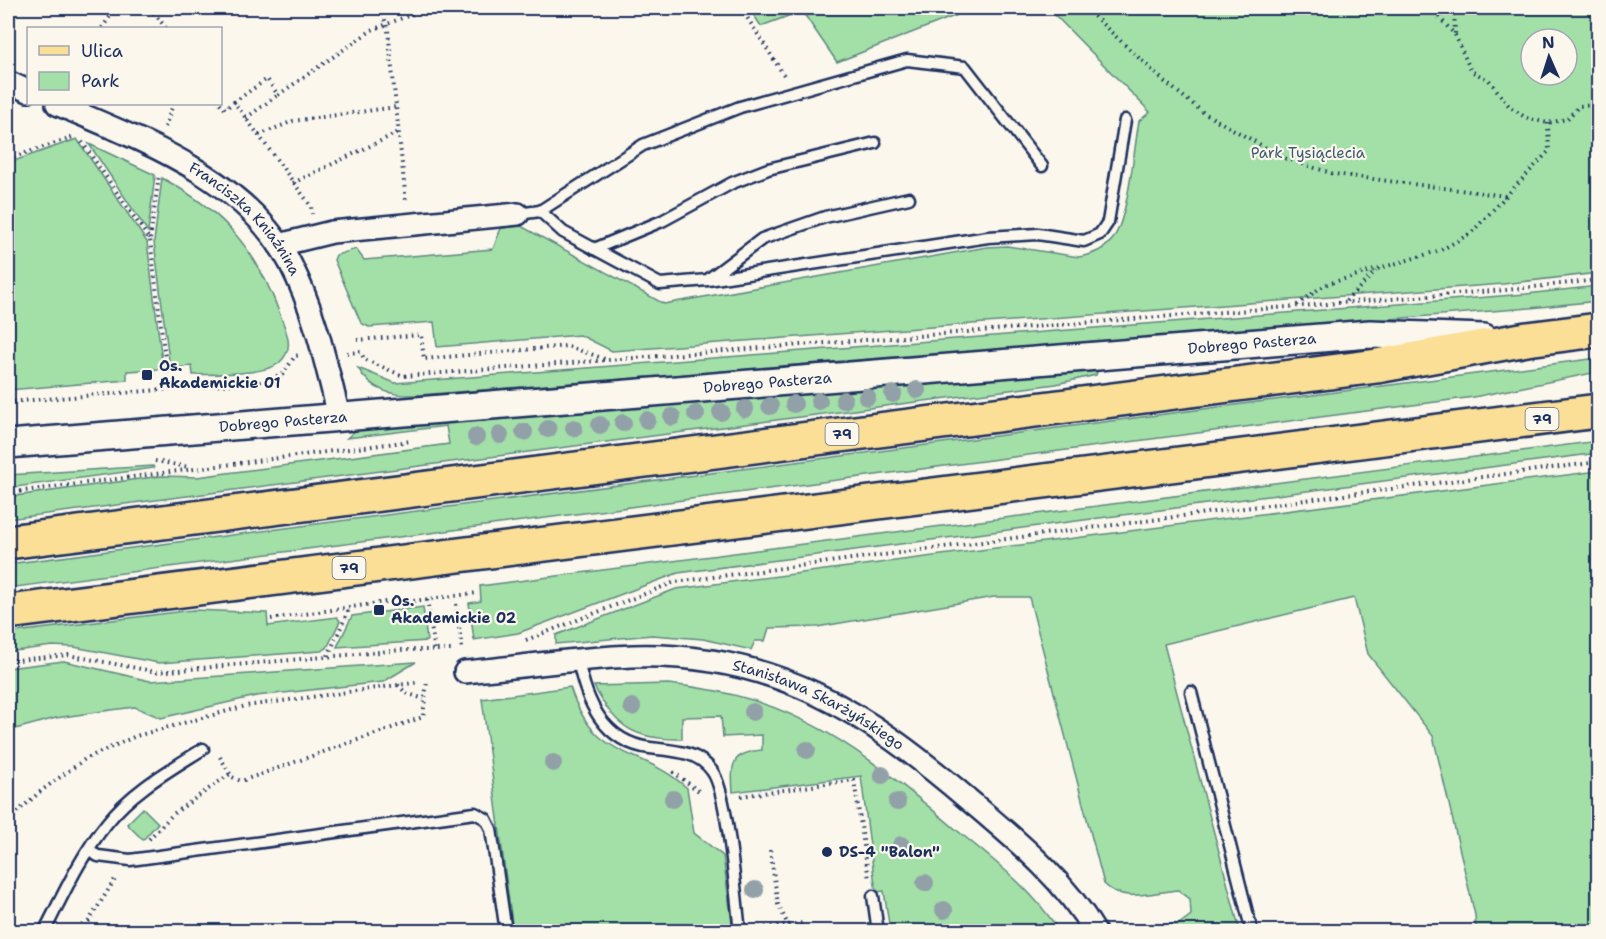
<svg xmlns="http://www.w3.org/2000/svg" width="1606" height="939" font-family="'Shantell Sans',sans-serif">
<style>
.green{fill:#a3e0a7;stroke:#5f8882;stroke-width:1.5;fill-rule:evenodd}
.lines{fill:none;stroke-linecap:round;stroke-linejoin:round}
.service-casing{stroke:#1b2f5e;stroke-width:15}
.minor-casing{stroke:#1b2f5e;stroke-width:26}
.tertiary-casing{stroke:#1b2f5e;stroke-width:32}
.primary-casing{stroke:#1b2f5e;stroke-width:38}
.path{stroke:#1b2f5e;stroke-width:4;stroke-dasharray:1.5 4.5;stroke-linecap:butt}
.service{stroke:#fbf7ec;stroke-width:10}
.minor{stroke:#fbf7ec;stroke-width:21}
.tertiary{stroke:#fbf7ec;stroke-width:27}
.primary{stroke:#fbdf96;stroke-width:33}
.tree{fill:#92a1a8}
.poi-dot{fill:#1b2f5e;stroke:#fbf7ec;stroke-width:2}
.labels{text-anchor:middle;stroke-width:4.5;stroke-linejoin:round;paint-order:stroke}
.shield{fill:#fbf7ec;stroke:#5e6b89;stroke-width:1.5}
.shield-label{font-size:14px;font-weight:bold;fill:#1b2f5e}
.park-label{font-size:15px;fill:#3d5b70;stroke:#fbf7ec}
.street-label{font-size:15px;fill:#1b2f5e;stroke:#fbf7ec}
.poi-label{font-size:15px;font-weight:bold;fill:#1b2f5e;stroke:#fbf7ec;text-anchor:start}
</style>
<rect width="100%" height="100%" fill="#fbf7ec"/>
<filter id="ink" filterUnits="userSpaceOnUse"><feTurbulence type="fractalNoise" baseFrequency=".0167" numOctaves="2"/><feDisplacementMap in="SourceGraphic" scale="12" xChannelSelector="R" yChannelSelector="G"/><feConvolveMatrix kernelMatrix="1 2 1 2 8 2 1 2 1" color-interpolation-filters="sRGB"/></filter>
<g filter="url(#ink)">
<g class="green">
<polygon points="749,8 975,8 837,62 802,11 761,26"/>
<path d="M1048,8H1598V273L1503,284L612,351L580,335L437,347L434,322L369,327L361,323L334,260L336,255L356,249L364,260L493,249L501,228L521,226L664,304L987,247L1007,246L1079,257C1092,255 1103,251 1112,240C1128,221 1134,149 1139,121L1150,112ZM1531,39H1567V75H1531Z"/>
<polygon points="77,139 147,242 163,369 127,371 127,380 8,390 8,163"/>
<polygon points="89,144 155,175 148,232"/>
<path d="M162,178C225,212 257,250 281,317C287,334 295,349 279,363C265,375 213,374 193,375L192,366L170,368L154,242Z"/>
<path d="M1598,286V301L1530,308L419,395C393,396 372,392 358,368L395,383L1526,294Z"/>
<polygon points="1598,358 1598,372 1474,397 8,588 8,564"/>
<polygon points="1098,369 1096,375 1056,384 8,519 8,497 161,476 197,477 449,444 446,426 347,438 358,428"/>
<polygon points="1598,441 1598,453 678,573 518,633 474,640 469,603 481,601 480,586"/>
<polygon points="153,466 154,468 8,488 8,475"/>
<path d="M1598,471V931H1476L1475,915L1433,736L1368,654L1354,598L1164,644L1240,931H1127L1129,928L1179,924L1191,915L1190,899L1178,890C1152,892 1124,904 1104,884L1029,597H994L817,627L769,628L765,641H755L751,650L703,639L652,635L556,644V635L676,589Z"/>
<polygon points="423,607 427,641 337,647 352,616"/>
<polygon points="193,610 267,613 268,626 337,617 340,621 327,648 321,651 159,663 74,647 52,646 8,652 8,633"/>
<polygon points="64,661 150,681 416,662 383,682 256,696 161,718 135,707 111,710 56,718 8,731 8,668"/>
<path d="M668,684C798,696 864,752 959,832C996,862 1034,891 1059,931H890L884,891L876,892L861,776L733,792C731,763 731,753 762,750V735L723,737L721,716L682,717V739C636,740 615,728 594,686Z"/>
<path d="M570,687C595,764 640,745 687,788L694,833L723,856L733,931H513L482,699Z"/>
<polygon points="143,808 158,823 143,840 127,824"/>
</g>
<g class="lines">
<g class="service-casing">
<g id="service">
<polyline points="540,211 563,232 660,284 708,280 988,237 1038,234 1084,241 1100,234 1108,222 1125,120"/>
<polyline points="518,214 540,211 643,145 740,107 907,60 965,67 1042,166"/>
<polyline points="594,249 662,221 732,183 768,169 875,143"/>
<polyline points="710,278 762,239 825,217 909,198"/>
<path d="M578,660C586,701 603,742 650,748C672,751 697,750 712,771C728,792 736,899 740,932"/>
<polyline points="1191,692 1252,932"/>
<polyline points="89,851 98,856 130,860 475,813 486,819 491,829 506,932"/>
<polyline points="873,896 878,932"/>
<path d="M44,932C63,895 81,855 107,823C132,791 170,770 203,749"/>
</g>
</g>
<g class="minor-casing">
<g id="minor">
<polyline points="8,82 28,91"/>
<path id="s1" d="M57,104C140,140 245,177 290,263C315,311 326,364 339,416"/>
<polyline points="279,245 332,232 518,214"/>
<path id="s2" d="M465,672C521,667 577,658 633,656C775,652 866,712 970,801C1016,840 1064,879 1095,932"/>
</g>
</g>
<g class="tertiary-casing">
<g id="tertiary">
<path id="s3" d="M8,444L1370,334L1484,338"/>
</g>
</g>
<g class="primary-casing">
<g id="primary">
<polyline points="8,542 1377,366 1527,339 1598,330"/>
<polyline points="8,612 1598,411"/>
</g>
</g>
<g class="path">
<polyline points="150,8 166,28"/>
<polyline points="381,8 388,30 406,202"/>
<polyline points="741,8 785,77"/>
<polyline points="1085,8 1165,82 1204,113 1284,158 1334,174 1506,196"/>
<polyline points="1431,8 1455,35 1471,71 1489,80 1509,106 1526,118 1548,123 1567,119 1579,106 1598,105"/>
<polyline points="1454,8 1455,34"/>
<polyline points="102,28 116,8"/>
<polyline points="234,102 267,79 278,95 372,30 428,8"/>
<polyline points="220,103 225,109 234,102 311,206 312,214"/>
<polyline points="246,118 278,95"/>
<polyline points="165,127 173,104"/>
<polyline points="259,135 293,121 396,107"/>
<polyline points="82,142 150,240 169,389"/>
<polyline points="8,159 73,137"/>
<polyline points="293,183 399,132"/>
<polyline points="150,239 159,175"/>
<polyline points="1346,301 1376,271"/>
<polyline points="1297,305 1324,285 1441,250 1471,233 1549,151 1548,123"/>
<polyline points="357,340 421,335 424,359 567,346 605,359"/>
<polyline points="347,353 361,352 364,359 403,376 1506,290 1598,280"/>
<polyline points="8,402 259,382 283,374 295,356 301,355"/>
<polyline points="155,461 189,467"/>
<polyline points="8,493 411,441"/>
<polyline points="427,600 435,651"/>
<polyline points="456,604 462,650"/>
<polyline points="271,619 392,601 405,602 478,593"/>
<polyline points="526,640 675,582 1598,462"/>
<polyline points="328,656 349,609"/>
<polyline points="8,661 68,655 157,672 402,650 453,650"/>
<polyline points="398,685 406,693 424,699"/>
<polyline points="220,757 232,777 241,781 423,717 427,680"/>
<polyline points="673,772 700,792"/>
<polyline points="741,796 854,780 869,879"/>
<polyline points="8,820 41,791 85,759 136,736 246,706 420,682"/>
<polyline points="149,839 173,814 230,774"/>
<polyline points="770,850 778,904 788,925 803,923"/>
<polyline points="759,928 788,925"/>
<polyline points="82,932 117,876"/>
</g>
<use href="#service" class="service"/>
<use href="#minor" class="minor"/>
<use href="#tertiary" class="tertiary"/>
<use href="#primary" class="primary"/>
</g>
<g class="tree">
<circle cx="917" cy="390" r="9"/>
<circle cx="893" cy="394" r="9"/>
<circle cx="867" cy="397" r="9"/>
<circle cx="844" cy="400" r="9"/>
<circle cx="819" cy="401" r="9"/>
<circle cx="794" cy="404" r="9"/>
<circle cx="770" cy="406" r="9"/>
<circle cx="745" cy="409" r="9"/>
<circle cx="721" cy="412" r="9"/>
<circle cx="696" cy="414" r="9"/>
<circle cx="672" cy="417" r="9"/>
<circle cx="647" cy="420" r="9"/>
<circle cx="623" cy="423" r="9"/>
<circle cx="600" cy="425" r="9"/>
<circle cx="574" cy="428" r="9"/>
<circle cx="548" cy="429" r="9"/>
<circle cx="524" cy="432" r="9"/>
<circle cx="500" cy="435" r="9"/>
<circle cx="476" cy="437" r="9"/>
<circle cx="632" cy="707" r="9"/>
<circle cx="753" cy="712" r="9"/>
<circle cx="807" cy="750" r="9"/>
<circle cx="553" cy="763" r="9"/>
<circle cx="882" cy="775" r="9"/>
<circle cx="673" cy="799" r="9"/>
<circle cx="897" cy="802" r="9"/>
<circle cx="901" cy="845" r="9"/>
<circle cx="925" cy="883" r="9"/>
<circle cx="755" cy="890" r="9"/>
<circle cx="944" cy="910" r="9"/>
</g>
</g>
<g class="poi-dot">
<rect x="141" y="369" width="12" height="12" rx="3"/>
<rect x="373" y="604" width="12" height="12" rx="3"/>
<circle cx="827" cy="852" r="6"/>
</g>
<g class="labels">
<g class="shield">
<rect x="1525.5" y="408" width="33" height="22" rx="4.5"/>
<rect x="825.5" y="423" width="33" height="22" rx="4.5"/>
<rect x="332.5" y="557" width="33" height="22" rx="4.5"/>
</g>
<g class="shield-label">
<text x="1542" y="424">79</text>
<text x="842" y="439">79</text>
<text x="349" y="573">79</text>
</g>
<g class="park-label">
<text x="1308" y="158">Park Tysiąclecia</text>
</g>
<g class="street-label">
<text dy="5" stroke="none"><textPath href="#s1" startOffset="224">Franciszka Kniaźnina</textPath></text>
<text dy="5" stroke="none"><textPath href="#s3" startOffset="1248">Dobrego Pasterza</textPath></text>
<text dy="5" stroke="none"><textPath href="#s3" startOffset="762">Dobrego Pasterza</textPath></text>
<text dy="5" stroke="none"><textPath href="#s3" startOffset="276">Dobrego Pasterza</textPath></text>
<text dy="5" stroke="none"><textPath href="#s2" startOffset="364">Stanisława Skarżyńskiego</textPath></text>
</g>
<g class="poi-label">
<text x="159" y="371">Os.<tspan x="159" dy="17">Akademickie 01</tspan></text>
<text x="391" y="606">Os.<tspan x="391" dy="17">Akademickie 02</tspan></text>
<text x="839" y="857">DS-4 "Balon"</text>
</g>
</g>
<rect width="1606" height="939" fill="none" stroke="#fbf7ec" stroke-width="30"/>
<rect x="15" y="15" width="1576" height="909" fill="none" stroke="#1b2f5e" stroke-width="2" filter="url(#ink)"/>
<rect x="27" y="27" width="195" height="78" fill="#fbf7ec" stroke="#a1a7b3" stroke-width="1.5"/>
<rect x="39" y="46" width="30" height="9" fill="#fbdf96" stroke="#a1a7b3" stroke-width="1.5"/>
<text x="81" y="57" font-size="18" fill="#1b2f5e">Ulica</text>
<rect x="39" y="72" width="30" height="18" fill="#a3e0a7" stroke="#a1a7b3" stroke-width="1.5"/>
<text x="81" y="87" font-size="18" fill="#1b2f5e">Park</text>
<g transform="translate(1549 57) rotate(357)"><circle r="28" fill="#fbf7ec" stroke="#a1a7b3" stroke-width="1.5"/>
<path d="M0-4.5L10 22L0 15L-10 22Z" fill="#1b2f5e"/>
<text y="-9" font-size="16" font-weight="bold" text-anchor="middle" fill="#1b2f5e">N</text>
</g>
</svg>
